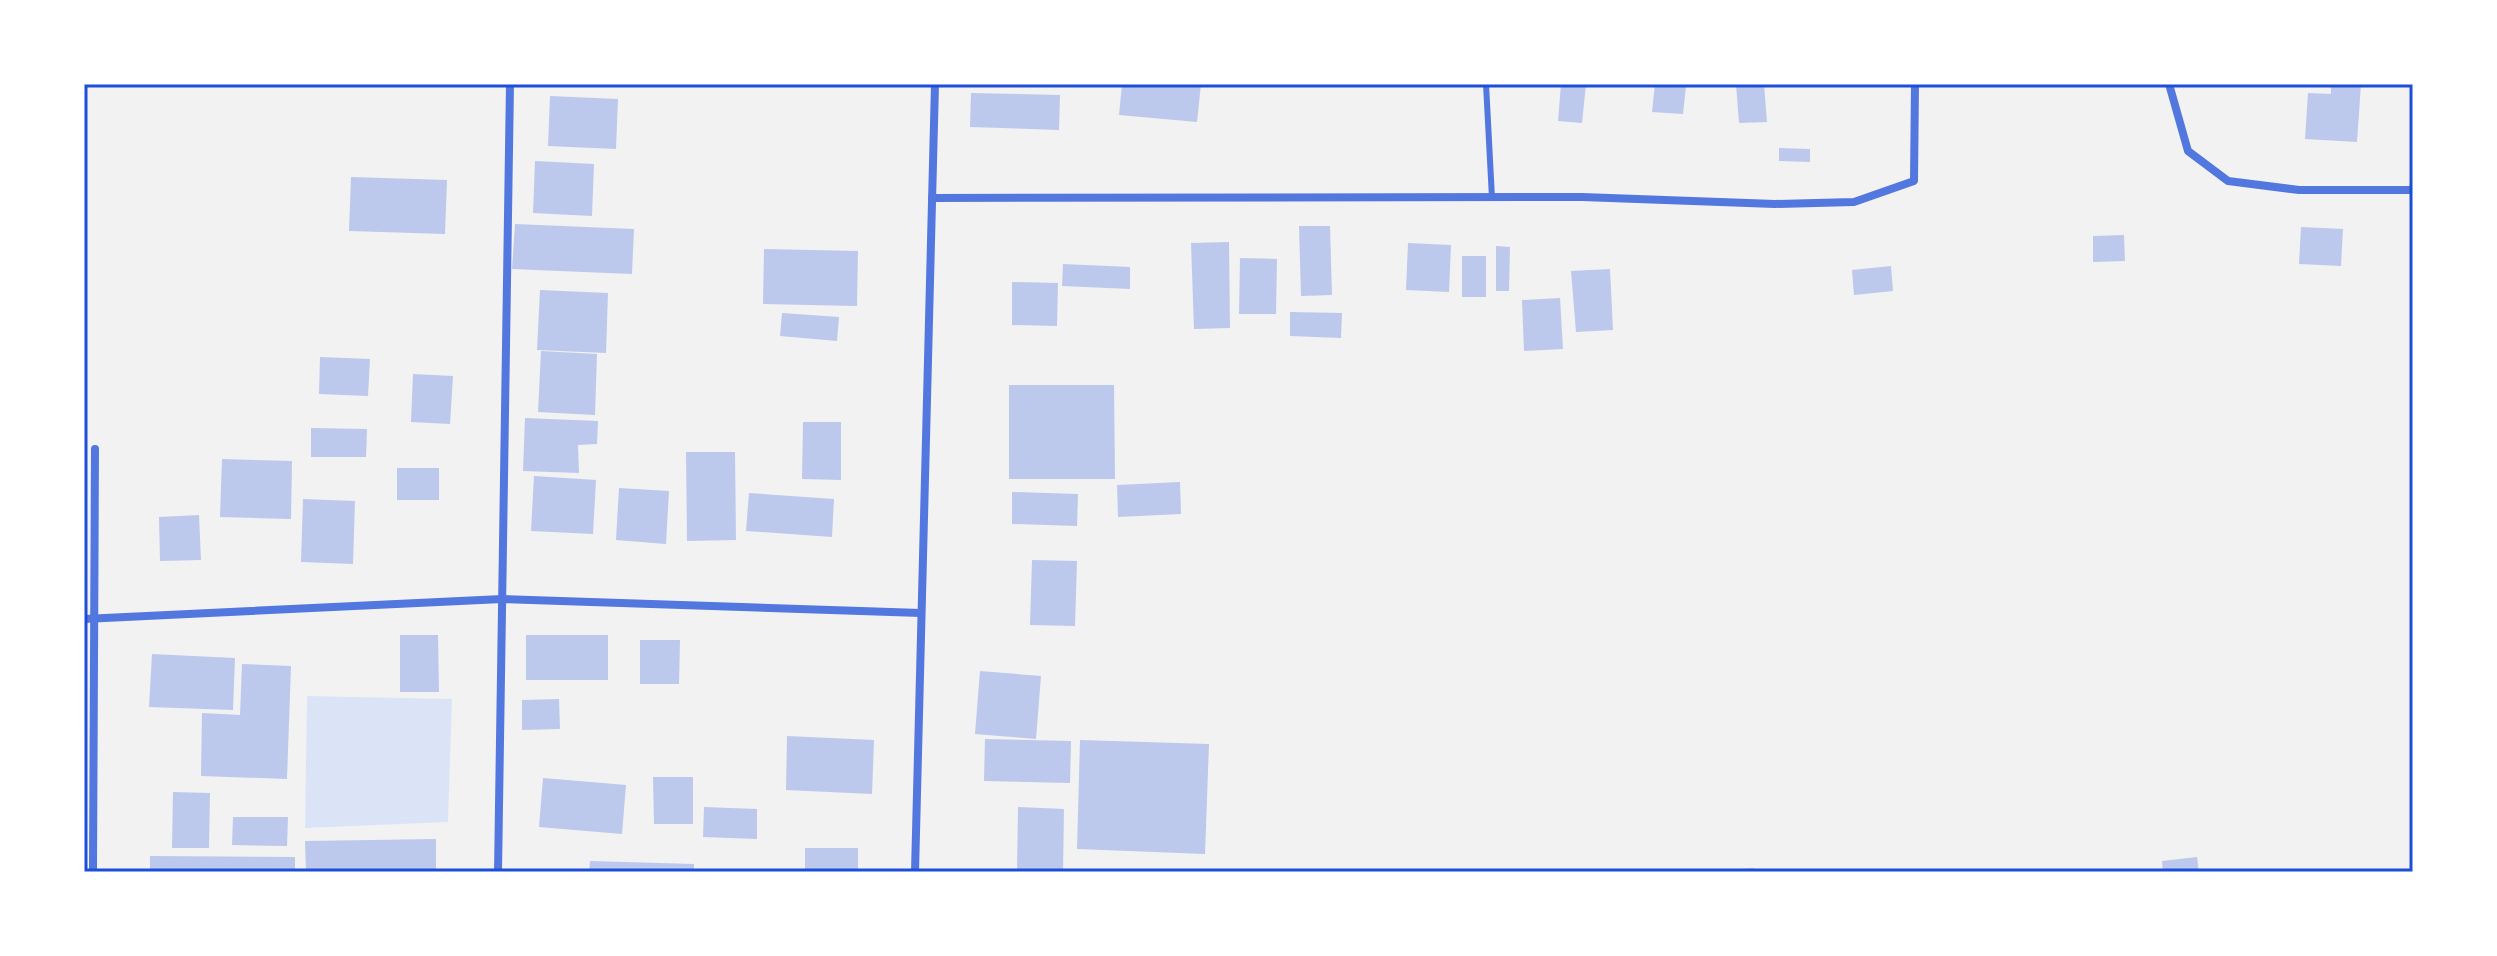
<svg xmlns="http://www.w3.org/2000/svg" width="2497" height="956" font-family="'IBM Plex Sans',sans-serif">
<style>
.green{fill:#dbe4f7}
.building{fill:#bdc9ec}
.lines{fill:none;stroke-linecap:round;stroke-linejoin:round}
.service{stroke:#5277de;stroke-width:6}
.minor{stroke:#5277de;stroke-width:8}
.neatline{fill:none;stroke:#1d4ed8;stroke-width:3}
</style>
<rect width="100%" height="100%" fill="#f2f2f2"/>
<polygon class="green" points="307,696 452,699 448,822 305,828"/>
<g class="building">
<polygon points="1122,84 1201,84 1197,122 1119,115"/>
<polygon points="1561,84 1586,84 1582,123 1558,121"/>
<polygon points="1655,84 1686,86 1683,114 1652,112"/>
<polygon points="1736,84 1764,84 1767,122 1739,123"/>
<polygon points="2331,84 2361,84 2357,142 2305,139 2308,93 2331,94"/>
<polygon points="971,93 1060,95 1059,130 970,127"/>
<polygon points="550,96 618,99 616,149 548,146"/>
<polygon points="1779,148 1810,149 1810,162 1779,161"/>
<polygon points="535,161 594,164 592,216 533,213"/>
<polygon points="351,177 447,180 445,234 349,231"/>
<polygon points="515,224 634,229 632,274 512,269"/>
<polygon points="1299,226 1330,226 1332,295 1301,296"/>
<polygon points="2301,227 2343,229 2341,266 2299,264"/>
<polygon points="2124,235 2125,261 2093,262 2093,236"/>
<polygon points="1229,242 1230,328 1194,329 1191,243"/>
<polygon points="1408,243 1451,245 1449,292 1406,290"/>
<polygon points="1496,246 1510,247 1509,291 1496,291"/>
<polygon points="764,249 858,251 857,306 763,304"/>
<rect x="1462" y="256" width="24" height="41"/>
<polygon points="1240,258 1277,259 1276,314 1239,314"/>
<polygon points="1063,264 1130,267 1130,289 1062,286"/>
<polygon points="1891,266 1893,291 1854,295 1852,270"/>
<polygon points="1610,269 1613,330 1576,332 1571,271"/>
<polygon points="1012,282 1058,283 1057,326 1012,325"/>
<polygon points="540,290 608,293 606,353 537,350"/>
<polygon points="1560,298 1563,349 1524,351 1522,300"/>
<polygon points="1290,312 1342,313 1341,338 1290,336"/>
<polygon points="782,313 839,317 837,341 780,336"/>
<polygon points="541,351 597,354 595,415 538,412"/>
<polygon points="320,357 370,359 368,396 319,394"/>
<polygon points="413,374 453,376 450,424 411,422"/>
<polygon points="1009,385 1114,385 1115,479 1009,479"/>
<polygon points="525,418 598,421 597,444 578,445 579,473 523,471"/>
<polygon points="803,422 841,422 841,480 802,479"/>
<polygon points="311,428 367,429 366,457 311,457"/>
<polygon points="686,452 735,452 736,540 687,541"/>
<polygon points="222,459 292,461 291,519 220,517"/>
<rect x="397" y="468" width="42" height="32"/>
<polygon points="534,476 596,480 593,534 531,531"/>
<polygon points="1180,482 1181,514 1118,517 1117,485"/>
<polygon points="619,488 669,491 666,544 616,540"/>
<polygon points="1012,492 1078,494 1077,526 1012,524"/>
<polygon points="749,493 834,499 832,537 746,531"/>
<polygon points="303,499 355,501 353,564 301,562"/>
<polygon points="199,515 201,560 160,561 159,517"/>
<polygon points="1032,560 1077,561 1075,626 1030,625"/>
<polygon points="400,635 438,635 439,692 400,692"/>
<rect x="526" y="635" width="82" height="45"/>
<polygon points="640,640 680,640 679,684 640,684"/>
<polygon points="152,654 235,658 233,710 149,707"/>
<polygon points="242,664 291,666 287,779 201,776 202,713 240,715"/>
<polygon points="980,671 1041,676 1036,739 975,734"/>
<polygon points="559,699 560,729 522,730 522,700"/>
<polygon points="787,736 874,740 872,794 786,790"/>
<polygon points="985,739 1071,741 1070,783 984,781"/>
<polygon points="1080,740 1209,744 1205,854 1077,849"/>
<polygon points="653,777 693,777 693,824 654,824"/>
<polygon points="543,778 626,785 622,834 539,827"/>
<polygon points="173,792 210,793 209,848 172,848"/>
<polygon points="704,807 757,809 757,839 703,837"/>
<polygon points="1018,807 1064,809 1063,872 1017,872"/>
<polygon points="233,817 288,817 287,846 232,845"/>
<polygon points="436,839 436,872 306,872 305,841"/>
<rect x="805" y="848" width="53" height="24"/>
<polygon points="150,856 295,857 295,872 150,872"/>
<polygon points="2197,857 2199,872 2163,872 2162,861"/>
<polygon points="590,861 694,864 694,872 589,872"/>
<polygon points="1754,868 1754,872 1722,872 1722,870"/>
</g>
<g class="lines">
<polyline class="service" points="1486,84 1492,198"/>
<g class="minor">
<polyline points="2169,84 2188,151 2228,181 2299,190 2413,190"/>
<polyline points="932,198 1582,197 1775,204 1854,202 1914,181 1915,84"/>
<polyline points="84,619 502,599 921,613"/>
<polyline points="93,872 95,449"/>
<polyline points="498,872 510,84"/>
<polyline points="915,872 935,84"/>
</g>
</g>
<rect width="2497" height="956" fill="none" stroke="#ffffff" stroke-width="172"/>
<rect x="86" y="86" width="2325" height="784" class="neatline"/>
</svg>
